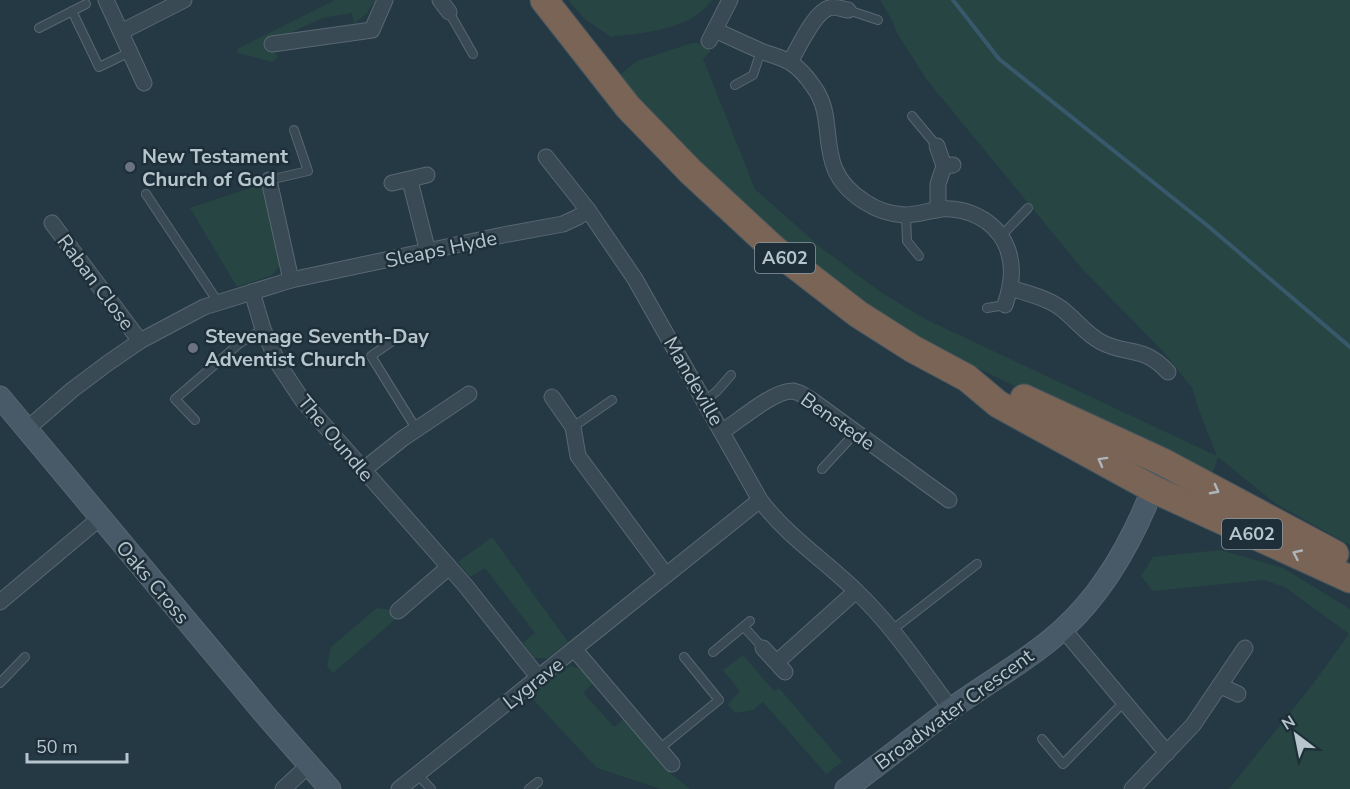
<svg xmlns="http://www.w3.org/2000/svg" width="1350" height="789" font-family="'Nunito Sans',sans-serif">
<style>
.green{fill:#274542}
.lines{fill:none;stroke-linecap:round;stroke-linejoin:round}
.stream{stroke:#38596c;stroke-width:4}
.lane-casing{stroke:#586871;stroke-width:10}
.street-casing{stroke:#586871;stroke-width:17}
.secondary-casing{stroke:#586871;stroke-width:23}
.highway-casing{stroke:#45555e;stroke-width:29}
.lane{stroke:#3a4a54;stroke-width:8}
.street{stroke:#3a4a54;stroke-width:15}
.secondary{stroke:#485a67;stroke-width:21}
.highway{stroke:#7a6456;stroke-width:27}
.oneway{stroke:#aeb6bb}
.worship-dot{fill:#6b7280;stroke:#1e2f39;stroke-width:2}
.labels{text-anchor:middle;stroke-width:5;stroke-linejoin:round;paint-order:stroke}
.shield{fill:#1e2f39;stroke:#8998a1;stroke-width:1.5}
.shield-label{font-size:18px;font-weight:bold;fill:#b7c5cd}
.poi-label{font-size:20px;font-weight:bold;fill:#b7c5cd;stroke:#1e2f39;text-anchor:start}
.street-label{font-size:20px;fill:#b7c5cd;stroke:#1e2f39}
</style>
<rect width="100%" height="100%" fill="#253944"/>
<g class="green">
<polygon points="335,0 375,0 367,13 354,24 352,13 322,18 269,43 278,57 272,62 238,53 237,49"/>
<path d="M568,0H712C689,31 646,32 611,37L585,19Z"/>
<polygon points="880,0 1350,0 1350,545 1276,504 1218,457 1210,480 905,333 806,265 619,84 621,74 637,61 692,43 697,43 711,51 703,59 755,189 820,247 879,291 925,319 1217,456 1198,408 1193,389 1161,349 1084,271 927,80 897,33 892,20"/>
<polygon points="262,184 280,265 272,275 237,287 190,208"/>
<polygon points="492,537 568,642 548,658 534,658 523,643 535,633 485,568 470,577 458,562"/>
<polygon points="1220,550 1283,568 1350,609 1350,789 1229,789 1313,684 1349,634 1285,587 1263,580 1153,591 1141,576 1153,557"/>
<polygon points="377,608 398,611 398,617 333,673 327,666 331,647"/>
<polygon points="743,655 774,691 779,688 842,762 826,774 763,702 753,710 735,713 728,704 740,691 723,670"/>
<polygon points="572,666 581,670 593,683 583,693 614,727 626,717 666,770 690,789 661,789 597,768 529,695 560,670"/>
</g>
<g class="lines">
<polyline class="stream" points="953,0 999,59 1208,226 1350,347"/>
<g class="lane-casing">
<g id="lane">
<polyline points="848,10 878,20"/>
<polyline points="72,11 99,67 130,52"/>
<polyline points="449,12 473,54"/>
<polyline points="39,28 86,4"/>
<polyline points="735,85 753,75 761,51"/>
<polyline points="912,116 937,146"/>
<polyline points="269,180 308,171 294,130"/>
<polyline points="146,194 218,302"/>
<polyline points="906,215 907,241 919,256"/>
<polyline points="1001,236 1028,208"/>
<polyline points="987,308 1005,305"/>
<polyline points="397,338 371,356 417,430"/>
<polyline points="705,401 717,391 731,375"/>
<polyline points="195,420 175,399 240,343 263,329"/>
<polyline points="573,427 612,400"/>
<polyline points="822,469 856,432"/>
<polyline points="744,627 763,648"/>
<polyline points="892,630 977,564"/>
<polyline points="713,652 750,621"/>
<polyline points="0,683 25,657"/>
<polyline points="1042,739 1063,764 1124,702"/>
<polyline points="659,749 719,700 684,657"/>
<polyline points="418,775 431,789"/>
<polyline points="529,789 538,782"/>
</g>
</g>
<g class="street-casing">
<g id="street">
<polyline points="106,0 144,83"/>
<polyline points="440,0 449,12"/>
<path d="M715,30C730,37 745,44 761,51C770,55 782,57 791,63C799,68 807,77 813,86C841,122 810,168 865,202C877,210 890,214 904,215C916,215 928,211 940,209C966,207 993,219 1005,243C1015,264 1012,284 1005,305"/>
<polyline points="121,32 184,0"/>
<polyline points="709,41 730,0"/>
<polyline points="272,44 372,30 385,0"/>
<path d="M790,62C798,49 814,12 829,8C835,6 842,9 848,10"/>
<polyline points="937,146 944,166 953,165"/>
<path d="M546,157L588,210L635,279L760,500C787,536 824,560 856,591C893,626 921,669 951,709"/>
<polyline points="269,180 291,280"/>
<polyline points="410,181 428,252"/>
<polyline points="392,183 427,175"/>
<polyline points="938,210 938,184 944,166"/>
<polyline points="52,223 140,341"/>
<path d="M1011,288C1028,294 1048,298 1062,309C1076,320 1086,334 1101,342C1128,356 1143,345 1168,372"/>
<polyline points="252,292 263,329 279,365 303,401 465,585 539,678"/>
<polyline points="552,397 573,427 578,456 666,575"/>
<polyline points="27,429 72,390 108,363 140,341 204,307 291,280 503,235 563,224 578,217 588,210"/>
<path d="M723,431C739,421 774,390 793,391C799,392 805,396 810,399L949,500"/>
<polyline points="362,471 402,439 469,394"/>
<polyline points="0,602 100,518"/>
<polyline points="398,611 449,567"/>
<polyline points="1063,629 1167,753"/>
<polyline points="763,648 785,672"/>
<polyline points="575,650 672,764"/>
<polyline points="777,662 856,591"/>
<polyline points="1221,686 1238,694"/>
<polyline points="283,789 309,765"/>
<polyline points="399,789 760,500"/>
<polyline points="1132,789 1193,725 1245,648"/>
</g>
</g>
<g class="secondary-casing">
<g id="secondary">
<polyline points="0,397 267,717 330,789"/>
<path d="M846,789C881,763 916,735 951,709C988,682 1029,660 1063,629C1108,588 1137,532 1158,475"/>
</g>
</g>
<g class="highway-casing">
<g id="highway">
<polyline points="544,0 628,107 690,171 774,249 858,314 913,349 967,378 998,404 1153,489 1350,579"/>
<polyline points="1024,398 1163,462 1335,554"/>
</g>
</g>
<use href="#lane" class="lane"/>
<use href="#street" class="street"/>
<use href="#secondary" class="secondary"/>
<use href="#highway" class="highway"/>
</g>
<defs><path id="oneway-chevron" d="M-2-3.5L2.5 0L-2 3.5" fill="none" stroke-width="1.6" stroke-linecap="round" stroke-linejoin="round" transform="scale(1.5)"/></defs>
<g class="oneway">
<use href="#oneway-chevron" transform="translate(1102 461) rotate(-151)"/>
<use href="#oneway-chevron" transform="translate(1215 490) rotate(28)"/>
<use href="#oneway-chevron" transform="translate(1297 554) rotate(-155)"/>
</g>
<g class="worship-dot">
<circle cx="130" cy="167" r="6"/>
<circle cx="193" cy="348" r="6"/>
</g>
<g class="labels">
<g class="shield">
<rect x="755" y="243" width="60" height="30" rx="4.5"/>
<rect x="1222" y="519" width="60" height="30" rx="4.5"/>
</g>
<g class="shield-label">
<text x="785" y="264">A602</text>
<text x="1252" y="540">A602</text>
</g>
<g class="poi-label">
<text x="142" y="163">New Testament<tspan x="142" dy="23">Church of God</tspan></text>
<text x="205" y="343">Stevenage Seventh-Day<tspan x="205" dy="23">Adventist Church</tspan></text>
</g>
<g class="street-label">
<text transform="translate(441 249) rotate(-12)" y="7">Sleaps Hyde</text>
<text transform="translate(96 282) rotate(53)" y="7">Raban Close</text>
<text transform="translate(694 381) rotate(60)" y="7">Mandeville</text>
<text transform="translate(838 421) rotate(35)" y="7">Benstede</text>
<text transform="translate(336 438) rotate(50)" y="7">The Oundle</text>
<text transform="translate(153 582) rotate(50)" y="7">Oaks Cross</text>
<text transform="translate(533 683) rotate(-38)" y="7">Lygrave</text>
<text transform="translate(954 709) rotate(-36)" y="7">Broadwater Crescent</text>
</g>
</g>
<g transform="translate(1296 735) rotate(328)" stroke="#1e2f39" stroke-width="4.5" paint-order="stroke">
<path d="M0-4.5L10 22L0 15L-10 22Z" fill="#b7c5cd"/>
<text y="-9" font-size="16" font-weight="bold" text-anchor="middle" fill="#b7c5cd">N</text>
</g>
<path d="M27 753v9h100v-9" fill="none" stroke="#b7c5cd" stroke-width="3"/>
<text x="36" y="753" font-size="18" fill="#b7c5cd" stroke="#1e2f39" stroke-width="4.5" paint-order="stroke">50 m</text>
</svg>
